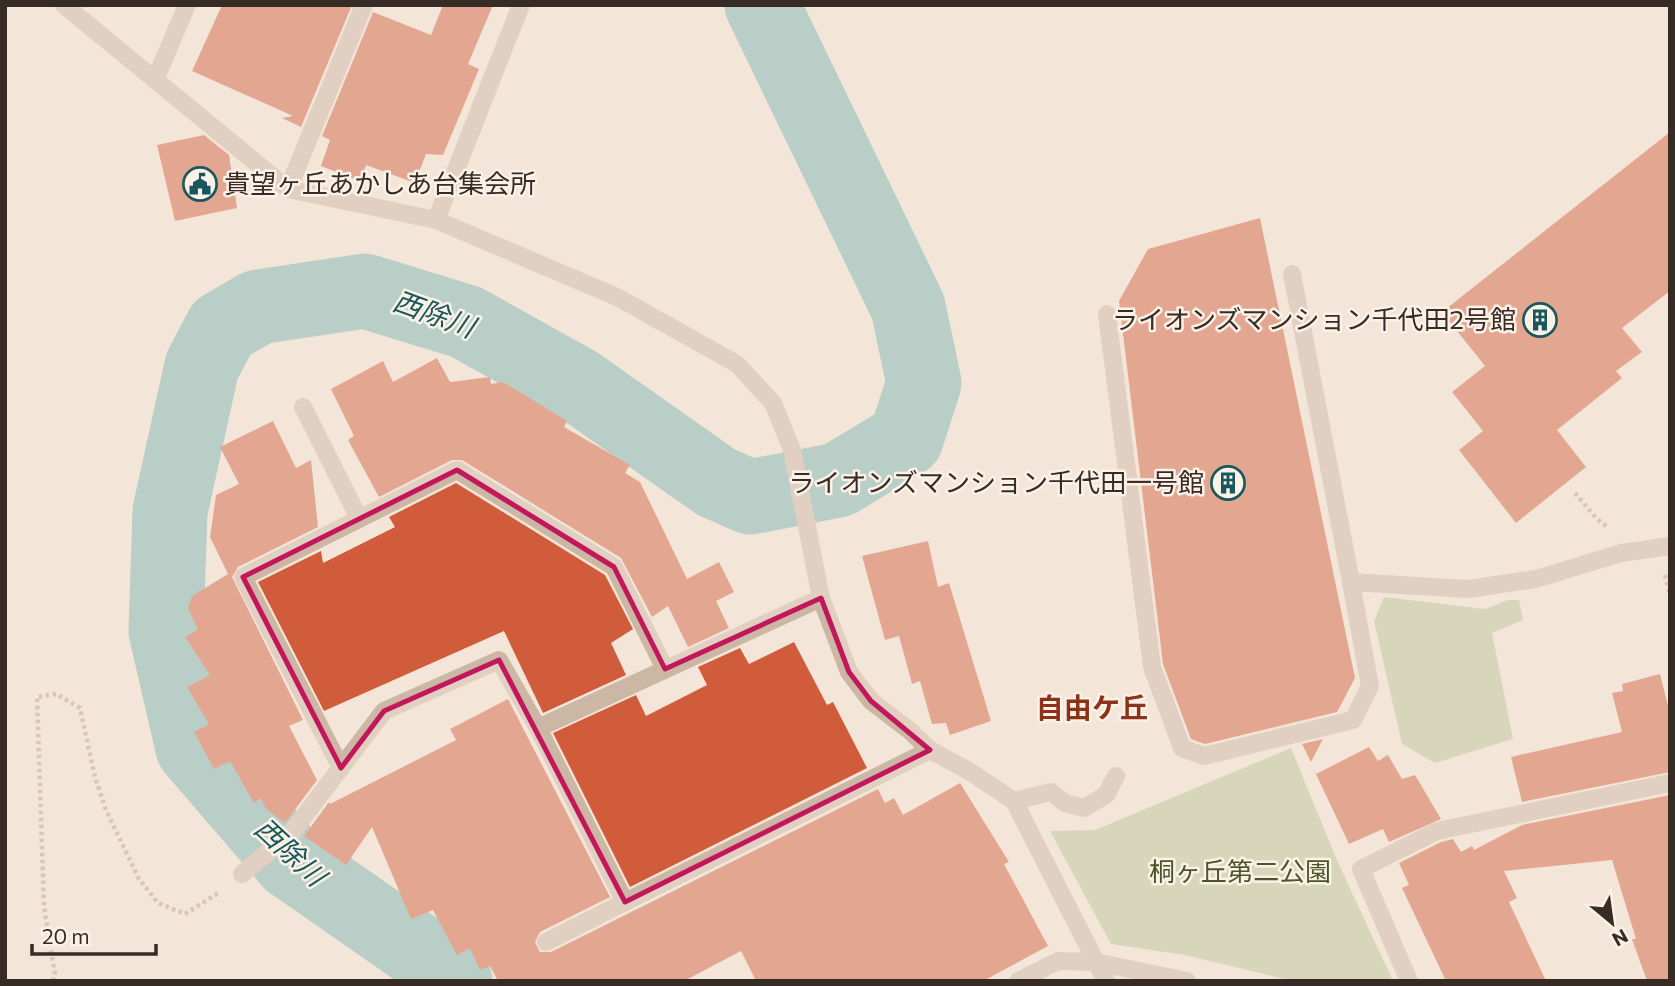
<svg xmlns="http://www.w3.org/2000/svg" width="1675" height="986" font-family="Commissioner,'Noto Sans JP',sans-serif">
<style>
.green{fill:#b6c398}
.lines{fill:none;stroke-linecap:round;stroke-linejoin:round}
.river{stroke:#76b1b3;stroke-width:75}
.building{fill:#d05c3b}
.path{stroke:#b89f8e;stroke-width:4.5;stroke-dasharray:3.5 3.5;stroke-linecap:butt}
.service{stroke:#ccb6a4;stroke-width:18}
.minor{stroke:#ccb6a4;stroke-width:18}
.tertiary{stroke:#ccb6a4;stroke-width:18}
.marked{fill:none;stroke:#c2185b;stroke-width:5;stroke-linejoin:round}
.labels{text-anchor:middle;stroke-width:5;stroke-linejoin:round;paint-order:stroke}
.poi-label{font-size:26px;fill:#372b26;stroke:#fbf1e6;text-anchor:end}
.park-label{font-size:26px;fill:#475728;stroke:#fbf1e6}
.water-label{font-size:28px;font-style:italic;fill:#18585c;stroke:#fbf1e6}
.neighbourhood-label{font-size:28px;font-weight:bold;fill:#8c3219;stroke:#fbf1e6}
</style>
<rect width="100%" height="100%" fill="#f3e6d9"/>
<g class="green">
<polygon points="1384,597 1485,609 1508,600 1519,600 1523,620 1492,633 1513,739 1435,763 1402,744 1374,621"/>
<polygon points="1291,748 1336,858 1393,981 1293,981 1185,955 1111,944 1050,831 1095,830"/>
</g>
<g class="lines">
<polyline class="river" points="455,981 416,949 291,862 193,748 166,631 170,511 202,366 222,328 258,307 365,291 466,322 577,384 716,482 750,497 838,480 906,439 924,383 908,307 762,5"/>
</g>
<g class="building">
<polygon points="222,5 352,5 301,127 282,118 293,116 192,71"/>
<polygon points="443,5 493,5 468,64 479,69 443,155 426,154 415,183 366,165 360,181 321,166 330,140 322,136 373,12 431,35"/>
<polygon points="1670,132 1670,291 1622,328 1642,352 1616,371 1622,378 1557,430 1586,467 1516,523 1459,450 1483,431 1452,392 1485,366 1442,312"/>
<polygon points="204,135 229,155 237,208 175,221 157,145"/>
<polygon points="1260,218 1355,678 1337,712 1205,744 1191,739 1163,664 1119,301 1148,249"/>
<polygon points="437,358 450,382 490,377 491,384 503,382 567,421 564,427 630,465 625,473 640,482 687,579 719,562 734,592 716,601 729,628 688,647 668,606 652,617 621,558 462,460 452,460 379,497 348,440 354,436 331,389 383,361 393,382"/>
<polygon points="273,421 296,468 311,460 318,527 238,567 232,577 303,720 289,726 317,780 285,823 266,809 261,798 254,803 230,761 214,769 194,732 209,724 187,687 210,675 185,637 198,630 188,608 192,596 228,574 210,537 216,495 239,484 220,447"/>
<polygon points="456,483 605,575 633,629 611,643 626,675 543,713 504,631 324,711 258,582 321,551 323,563 395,527 389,517"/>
<polygon points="928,541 938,587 949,583 991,721 950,735 946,723 932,724 920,681 912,684 899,636 885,640 862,556"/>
<polygon points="794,642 827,705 833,702 867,768 630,887 553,733 636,695 646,716 707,685 698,667 740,648 749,664"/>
<polygon points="1660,674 1670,714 1670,772 1522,802 1511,757 1622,732 1612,693 1623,691 1622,684"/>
<polygon points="508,699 610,897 540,932 535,942 540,952 551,952 878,789 885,803 894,798 903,815 960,783 1009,862 1004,864 1048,946 983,981 756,981 741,951 684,981 498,981 490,966 480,970 470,948 457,955 433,910 411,919 372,827 346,865 304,836 329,802 330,804 456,740 450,729"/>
<polygon points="1323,739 1311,762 1302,744"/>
<polygon points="1369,747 1378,761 1388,755 1402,779 1415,775 1441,819 1389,842 1383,829 1349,844 1316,774"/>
<polygon points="1670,795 1670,981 1647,981 1632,939 1636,939 1612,860 1504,871 1517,898 1509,902 1546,981 1446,981 1402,888 1409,885 1399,863 1441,842 1453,839 1461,852 1472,846 1474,850 1522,825"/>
</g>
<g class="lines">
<g class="path">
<polyline points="1575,493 1597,519 1606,526"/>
<polyline points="1665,575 1670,595"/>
<polyline points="53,981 55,974 44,907 37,697 56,694 80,708 95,777 106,810 139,879 158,903 185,914 220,892"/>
</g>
<g class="service">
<polyline points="1292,274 1351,582 1468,589 1536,579 1621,553 1670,546"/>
<polyline points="1107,314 1152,667 1182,748 1204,756 1353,720 1370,686 1351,582"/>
<polyline points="1014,801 1051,792 1065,803 1084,808 1106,795 1116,776"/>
</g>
<g class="minor">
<polyline points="64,5 288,189 436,220 617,297 737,364 773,403 792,450 821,598 849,672 871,701 909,730 930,750 969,771 1014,801 1096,962"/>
<polyline points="155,80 187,5"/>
<polyline points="288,189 364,5"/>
<polyline points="436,220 521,5"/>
<polyline points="303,407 359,518"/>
<polyline points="821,598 538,728 625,902 930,750"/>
<polyline points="341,768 243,577 457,470 614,567 665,669"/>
<polyline points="242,874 292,832 384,711 499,660 538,728"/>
<polyline points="546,942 625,902"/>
<polyline points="1018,981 1058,961 1096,962 1187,981"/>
<polyline points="1409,981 1361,869 1437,831 1670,783"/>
</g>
<polyline class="tertiary" points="1096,962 1106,981"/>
</g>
<path d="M0 0H1675V986H0ZM457,470L614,567L665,669L821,598L849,672L871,701L930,750L625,902L499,660L384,711L341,768L243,577Z" fill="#f3e6d9" fill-opacity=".55" fill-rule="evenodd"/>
<path class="marked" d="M457,470L614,567L665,669L821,598L849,672L871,701L930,750L625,902L499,660L384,711L341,768L243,577Z"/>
<defs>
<g id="civic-ring" transform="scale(1.75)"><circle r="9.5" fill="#fbf1e6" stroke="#18585c" stroke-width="1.5"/><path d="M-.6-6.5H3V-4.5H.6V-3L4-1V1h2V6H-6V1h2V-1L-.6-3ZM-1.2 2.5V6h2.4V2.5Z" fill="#18585c"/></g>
<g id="building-ring" transform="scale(1.75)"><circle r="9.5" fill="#fbf1e6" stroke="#18585c" stroke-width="1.5"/><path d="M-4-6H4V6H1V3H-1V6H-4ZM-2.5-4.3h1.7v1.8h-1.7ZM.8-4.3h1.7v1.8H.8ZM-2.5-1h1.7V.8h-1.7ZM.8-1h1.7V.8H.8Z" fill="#18585c"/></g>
</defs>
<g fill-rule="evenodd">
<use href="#civic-ring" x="200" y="184"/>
<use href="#building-ring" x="1540" y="320"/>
<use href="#building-ring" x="1228" y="483"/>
</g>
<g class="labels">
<g class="poi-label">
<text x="224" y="193" text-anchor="start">貴望ヶ丘あかしあ台集会所</text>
<text x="1516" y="329">ライオンズマンション千代田2号館</text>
<text x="1204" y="492">ライオンズマンション千代田一号館</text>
</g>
<g class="park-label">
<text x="1240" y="881">桐ヶ丘第二公園</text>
</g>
<g class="water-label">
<text transform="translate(434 314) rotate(20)" y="10">西除川</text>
<text transform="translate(290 852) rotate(43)" y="10">西除川</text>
</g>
<g class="neighbourhood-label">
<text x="1092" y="718">自由ケ丘</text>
</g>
</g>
<rect width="1675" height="986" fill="none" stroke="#372b26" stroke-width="14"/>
<g transform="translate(1612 923) rotate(151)" stroke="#fbf1e6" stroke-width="5" paint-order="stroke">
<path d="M0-5L12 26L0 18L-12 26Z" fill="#372b26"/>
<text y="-10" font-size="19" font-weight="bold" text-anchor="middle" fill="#372b26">N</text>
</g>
<path d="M32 944v10h124v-10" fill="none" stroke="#372b26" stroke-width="3.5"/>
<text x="42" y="944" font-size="21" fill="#372b26" stroke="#fbf1e6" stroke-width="5" paint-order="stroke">20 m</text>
</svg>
